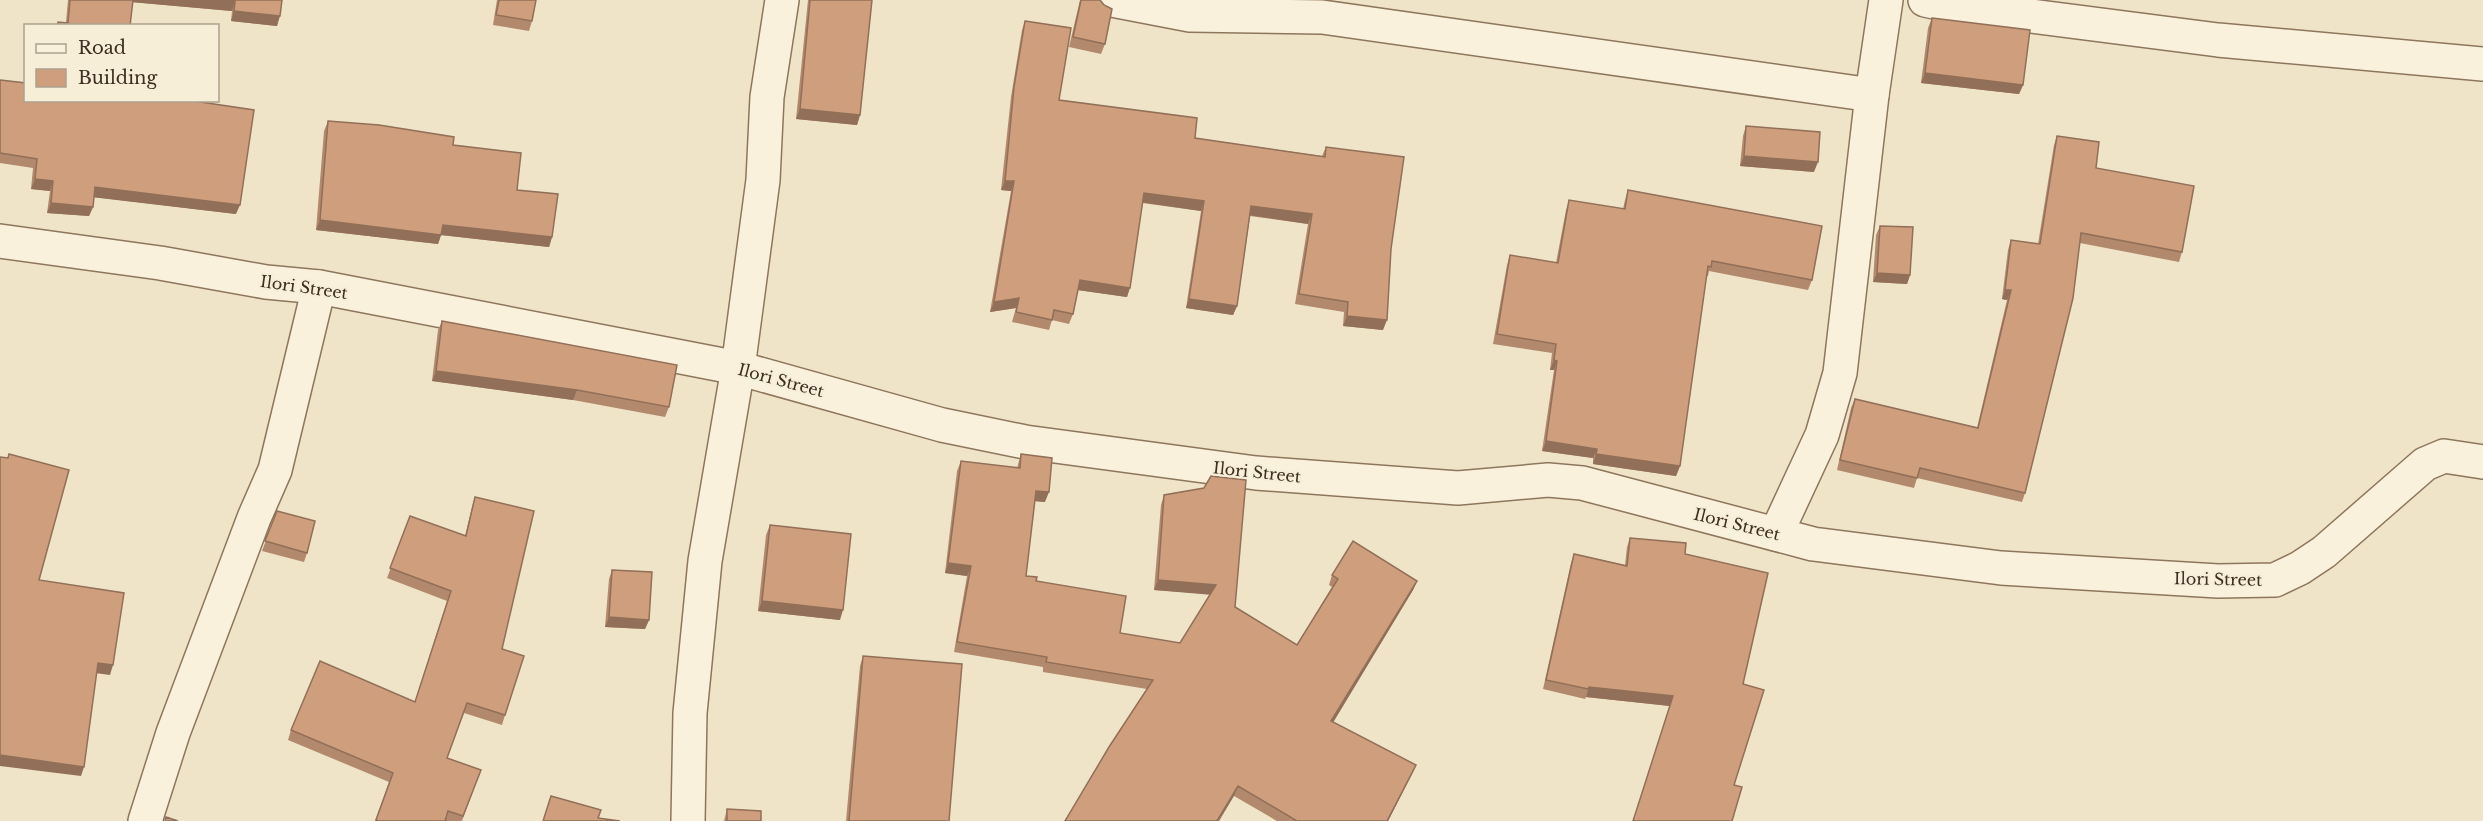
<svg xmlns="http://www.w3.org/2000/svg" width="2483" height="821" font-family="'Libre Baskerville',serif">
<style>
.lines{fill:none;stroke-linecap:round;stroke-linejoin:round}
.street-casing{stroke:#8d765c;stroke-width:36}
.street{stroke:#faf1dc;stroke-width:33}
.wall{fill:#b2896c}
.shaded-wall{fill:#916f58}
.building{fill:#cf9f7d;stroke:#916f58;stroke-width:1.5}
.labels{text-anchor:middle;stroke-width:4.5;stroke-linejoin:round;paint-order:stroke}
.street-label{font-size:16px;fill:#3d2e20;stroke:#f7eed8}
</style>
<rect width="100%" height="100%" fill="#f0e4c8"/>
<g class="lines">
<g class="street-casing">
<g id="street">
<polyline points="1112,0 1190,15 1322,17 1872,95"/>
<polyline points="1925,0 1953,6 2218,40 2483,64"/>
<polyline points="0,241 160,263 266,282 319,287 738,368 942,425 1025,442 1256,473 1458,488 1548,480 1582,483 1813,544 2001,568 2218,581 2275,580 2300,568 2324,552 2425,464 2444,456 2483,462"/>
<polyline points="1776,534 1822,435 1840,373 1872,95 1886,0"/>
<polyline points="145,821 173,733 254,518 275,470 319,287"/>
<polyline points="688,821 690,713 705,561 738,368 763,180 767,97 782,0"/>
</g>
</g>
<use href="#street" class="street"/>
</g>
<g class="wall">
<polygon points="68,0 282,0 277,26 231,21 232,11 132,2 130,26 57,26 58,22 66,22"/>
<polygon points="497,0 536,0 532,21 529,31 493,25"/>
<polygon points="808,0 872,0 860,115 857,125 796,119"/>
<polygon points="1080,0 1100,0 1104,5 1105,44 1101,54 1069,47"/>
<polygon points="1932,18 2023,85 2019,94 1921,83 1928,28"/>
<polygon points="1025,21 1059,100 1195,138 1322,156 1326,147 1391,249 1383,330 1343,326 1344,312 1295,304 1308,224 1250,216 1237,306 1233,315 1186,308 1201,211 1142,203 1127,297 1078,290 1073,314 1069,324 1052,320 1049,330 1012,322 1016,308 990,312 1011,191 1001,190 1011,97 1022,30"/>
<polygon points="0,80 236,214 94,197 93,207 89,216 47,213 50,191 31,189 33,168 0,163"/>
<polygon points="328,121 453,145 517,190 552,237 549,247 441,235 438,244 316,230 324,131"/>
<polygon points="1746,126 1814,172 1740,166 1743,136"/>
<polygon points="2057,136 2096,168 2182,252 2179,262 2080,243 2025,493 2022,502 1917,478 1914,488 1837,470 1851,408 1855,399 1977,428 2007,300 2002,299 2008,250 2011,240 2038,244 2054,145"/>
<polygon points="1628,190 1812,280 1808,290 1709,271 1708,276 1706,276 1680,466 1676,476 1593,464 1593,458 1542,451 1554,370 1550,370 1552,353 1493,344 1507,265 1510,255 1556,263 1566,210 1569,200 1623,209 1625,200"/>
<polygon points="1880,226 1910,275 1907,284 1873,282 1876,235"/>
<polygon points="442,321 669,407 665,417 573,400 432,381 438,330"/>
<polygon points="1021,454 1045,502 1035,501 1026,576 1036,581 1120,633 1180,643 1210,594 1154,590 1161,505 1164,495 1235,607 1297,645 1332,587 1329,585 1332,575 1417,581 1413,590 1333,722 1416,765 1412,774 1388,821 1277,821 1234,796 1147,689 1043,672 1043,667 954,652 967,576 945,573 957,471 961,461 1017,468"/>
<polygon points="475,497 502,649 505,715 502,725 464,713 447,758 481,770 462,821 375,821 389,782 288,740 291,730 415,702 447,601 387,578 410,516 465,536 472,507"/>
<polygon points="277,511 307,553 304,562 262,551"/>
<polygon points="770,525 840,620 758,611 766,535"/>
<polygon points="1630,538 1685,554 1743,684 1732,821 1670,706 1586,697 1585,699 1543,689 1571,563 1574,554 1625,565 1627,547"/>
<polygon points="612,570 649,620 645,629 605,627 609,579"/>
<polygon points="863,656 949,821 846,821 860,666"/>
<polygon points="727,809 761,821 724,821"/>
</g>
<g class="shaded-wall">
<polygon points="131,0 220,0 235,1 232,11 130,2"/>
<polygon points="234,11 280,16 277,26 231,21"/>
<polygon points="1925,73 2023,85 2019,94 1921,83"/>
<polygon points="800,109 860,115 857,125 796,119"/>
<polygon points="1744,156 1818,162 1814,172 1740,166"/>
<polygon points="35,179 53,181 50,191 31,189"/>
<polygon points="1005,181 1014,181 1011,191 1001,190"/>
<polygon points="95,187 240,205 236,214 91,197"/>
<polygon points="1144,193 1204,201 1201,211 1140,202"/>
<polygon points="51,203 93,207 89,216 47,213"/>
<polygon points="1251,206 1312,214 1308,224 1248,215"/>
<polygon points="320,220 443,225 552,237 549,247 441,235 438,244 316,230"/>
<polygon points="1877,273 1910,275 1907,284 1873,282"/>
<polygon points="1080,280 1130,288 1127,297 1077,290"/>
<polygon points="2005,290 2011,290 2007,300 2002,299"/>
<polygon points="1019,298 1016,308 990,312 994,302"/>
<polygon points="1189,299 1237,306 1233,315 1186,308"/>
<polygon points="1347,316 1387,320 1383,330 1343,326"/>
<polygon points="1554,360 1557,361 1554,370 1550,370"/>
<polygon points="436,371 577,390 573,400 432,381"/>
<polygon points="1546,441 1597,449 1593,458 1542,451"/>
<polygon points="1596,454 1680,466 1676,476 1593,464"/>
<polygon points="1036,491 1049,492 1045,502 1033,501"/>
<polygon points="948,563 971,566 967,576 945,573"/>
<polygon points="1158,580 1216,585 1213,595 1154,590"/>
<polygon points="1417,581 1413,590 1328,731 1331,721"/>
<polygon points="762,601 843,610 840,620 758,611"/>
<polygon points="609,617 649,620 645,629 605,627"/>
<polygon points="98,663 113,665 110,675 95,673"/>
<polygon points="1589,687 1673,696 1670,706 1586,697"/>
<polygon points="0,755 84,767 81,776 0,766"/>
<polygon points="1416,765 1412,774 1388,821 1387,821"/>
<polygon points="1238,786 1234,796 1219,821 1217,821"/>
</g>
<g class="building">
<polygon points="70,0 133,0 130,26 58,26 58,22 68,23"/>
<polygon points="220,0 282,0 280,16 234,11 235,1"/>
<polygon points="499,0 536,0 532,21 496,15"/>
<polygon points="810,0 872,0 860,115 800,109"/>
<polygon points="1081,0 1100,0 1104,5 1112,9 1105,44 1073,37"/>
<polygon points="1932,18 2030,30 2023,85 1925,73"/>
<polygon points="1025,21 1071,28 1059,100 1197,118 1195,138 1325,157 1326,147 1404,157 1391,249 1387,320 1347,316 1348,302 1299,294 1312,214 1251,206 1237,306 1189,299 1204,201 1144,193 1130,288 1080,280 1073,314 1054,310 1052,320 1016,312 1019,298 994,302 1014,181 1005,181 1014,87"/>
<polygon points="0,80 26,83 26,100 187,100 254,110 240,205 95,187 93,207 51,203 53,181 35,179 37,159 0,153"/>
<polygon points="328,121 379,125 454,137 453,145 521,153 517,190 558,194 552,237 443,225 441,235 320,220"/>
<polygon points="1746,126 1820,132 1818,162 1744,156"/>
<polygon points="2057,136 2099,142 2096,168 2194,186 2182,252 2081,233 2073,298 2025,493 1920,468 1917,478 1840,460 1855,399 1978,428 2011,290 2005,290 2011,240 2040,244"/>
<polygon points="1628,190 1822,226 1812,280 1712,261 1711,267 1708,266 1680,466 1596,454 1597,449 1546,441 1557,361 1554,360 1556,344 1497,334 1510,255 1558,263 1569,200 1625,209"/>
<polygon points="1880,226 1913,227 1910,275 1877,273"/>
<polygon points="442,321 677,365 669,407 577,390 436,371"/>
<polygon points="9,454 69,470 39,580 124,593 113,665 98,663 84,767 0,755 0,457 8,458"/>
<polygon points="1021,454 1052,458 1049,492 1036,491 1026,576 1037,577 1036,581 1126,596 1120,633 1180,643 1216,585 1158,580 1164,495 1204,488 1211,476 1246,480 1235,607 1297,645 1338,579 1332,575 1353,541 1417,581 1331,721 1416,765 1387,821 1297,821 1238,786 1217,821 1065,821 1109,747 1153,680 1046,662 1047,657 957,642 971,566 948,563 961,461 1020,468"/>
<polygon points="475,497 534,511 502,649 524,656 505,715 467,703 447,758 481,770 463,816 448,811 445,821 379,821 376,820 393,773 291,730 320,661 415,702 451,591 390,568 410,516 466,536"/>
<polygon points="277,511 315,521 307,553 265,541"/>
<polygon points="770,525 851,534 843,610 762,601"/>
<polygon points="1630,538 1686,543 1685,554 1768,573 1743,684 1764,690 1734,785 1742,787 1732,821 1633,821 1673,696 1589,687 1588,689 1546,680 1574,554 1627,566"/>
<polygon points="612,570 652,572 649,620 609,617"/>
<polygon points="863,656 962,664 949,821 849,821"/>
<polygon points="551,796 601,810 598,818 620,821 543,821"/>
<polygon points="727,809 761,811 761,821 727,821"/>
<polygon points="166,817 178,821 165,821"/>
</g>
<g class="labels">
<g class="street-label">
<text transform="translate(304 287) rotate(8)" y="6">Ilori Street</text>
<text transform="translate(781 380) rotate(15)" y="6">Ilori Street</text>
<text transform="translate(1257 472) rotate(6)" y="6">Ilori Street</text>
<text transform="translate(1737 524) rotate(14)" y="6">Ilori Street</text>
<text transform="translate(2218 579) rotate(1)" y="6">Ilori Street</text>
</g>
</g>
<rect x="24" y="24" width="195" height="78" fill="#f7eed8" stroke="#ada18e" stroke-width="1.5"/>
<rect x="36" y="44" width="30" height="9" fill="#faf1dc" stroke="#ada18e" stroke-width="1.5"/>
<text x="78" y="54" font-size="18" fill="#3d2e20">Road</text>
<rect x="36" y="69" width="30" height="18" fill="#cf9f7d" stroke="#ada18e" stroke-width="1.5"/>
<text x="78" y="84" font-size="18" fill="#3d2e20">Building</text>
</svg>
